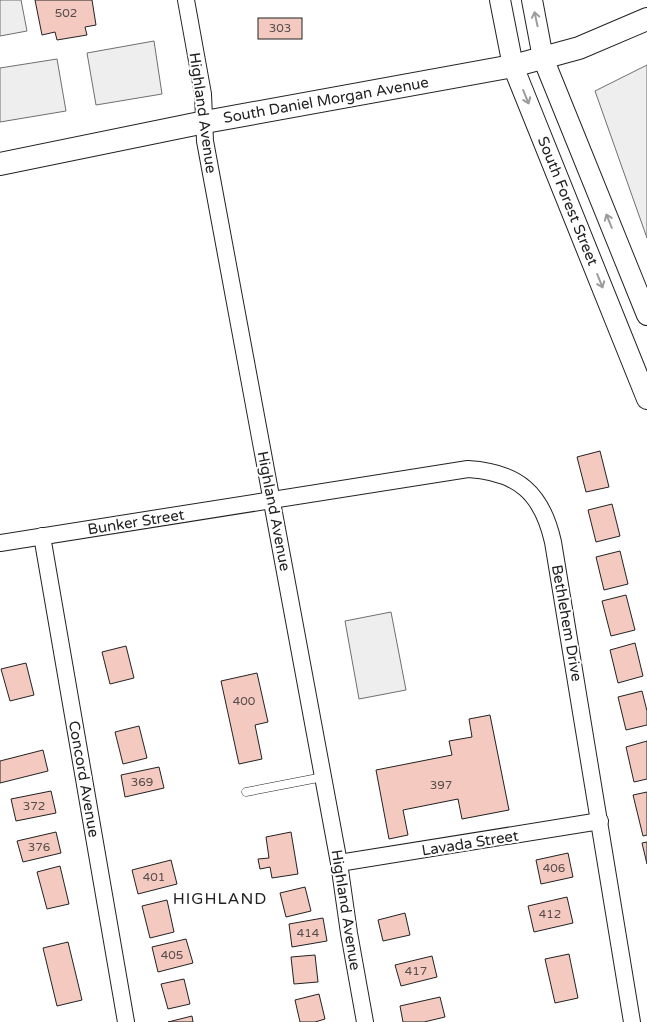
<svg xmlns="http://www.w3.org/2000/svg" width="647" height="1022" font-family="'Varela Round',sans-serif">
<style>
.green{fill:#eee;stroke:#6f6f6f}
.building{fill:#f3c9c0;stroke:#222}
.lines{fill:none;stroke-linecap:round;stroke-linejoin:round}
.service-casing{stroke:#222;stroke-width:9}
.minor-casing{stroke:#222;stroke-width:18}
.tertiary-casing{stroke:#222;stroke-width:22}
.secondary-casing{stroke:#222;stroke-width:24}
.service{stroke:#fff;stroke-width:8}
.minor{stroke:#fff;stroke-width:16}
.tertiary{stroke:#fff;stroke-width:20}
.secondary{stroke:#fff;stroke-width:22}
.oneway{stroke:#9c9c9c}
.labels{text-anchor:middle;stroke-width:4;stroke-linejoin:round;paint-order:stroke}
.number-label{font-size:12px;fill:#564c4a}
.street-label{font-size:15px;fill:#222;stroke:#fff}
.neighbourhood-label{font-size:16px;letter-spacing:1px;fill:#222;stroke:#fff}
</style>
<rect width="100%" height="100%" fill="#fff"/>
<g class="green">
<polygon points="0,0 21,0 27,31 0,36"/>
<polygon points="154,41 162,94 96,105 87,53"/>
<polygon points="57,59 66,111 0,122 0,68"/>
<polygon points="647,65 647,238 595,91"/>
<polygon points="391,612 406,690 359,699 345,621"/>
</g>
<g class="building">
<polygon points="35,0 92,0 96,25 85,27 87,35 57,40 55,32 42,35"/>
<rect x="258" y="18" width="44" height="21"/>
<polygon points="600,451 609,487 586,492 577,457"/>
<polygon points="612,504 620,536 596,542 588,510"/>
<polygon points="620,551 628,584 604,590 596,557"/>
<polygon points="626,595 635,630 611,636 602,601"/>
<polygon points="635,643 643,676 618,683 610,650"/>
<polygon points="126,646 134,678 110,684 102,652"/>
<polygon points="26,663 34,695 10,701 1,669"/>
<polygon points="257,673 268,722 255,725 262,759 239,764 221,681"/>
<polygon points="642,691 647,711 647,725 626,730 618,697"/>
<polygon points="490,715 509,810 462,819 458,799 403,810 408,835 389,839 376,770 452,755 449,741 472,737 469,719"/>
<polygon points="139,726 147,758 123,764 115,732"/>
<polygon points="647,741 647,779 634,782 626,747"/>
<polygon points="43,750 48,771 0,783 0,761"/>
<polygon points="159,767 164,788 125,797 121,775"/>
<polygon points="51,791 56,813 16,821 11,799"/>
<polygon points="647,792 647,835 643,836 633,795"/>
<polygon points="56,832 61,853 23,862 17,841"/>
<polygon points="291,832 298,874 272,878 270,867 260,869 258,859 269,858 266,837"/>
<polygon points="647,842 647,864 642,843"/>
<polygon points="568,853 573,877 541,884 536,860"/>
<polygon points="171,860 177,884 138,894 132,870"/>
<polygon points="60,866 69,904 47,909 37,872"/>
<polygon points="305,887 311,911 286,917 280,893"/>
<polygon points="567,897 573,923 534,932 528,906"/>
<polygon points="167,900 174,932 150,938 142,906"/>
<polygon points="405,913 410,935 383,941 378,920"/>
<polygon points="323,918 327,941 292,947 289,924"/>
<polygon points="186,939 193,963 158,972 152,947"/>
<polygon points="68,942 82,1000 57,1006 43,948"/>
<polygon points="569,954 578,998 555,1003 545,959"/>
<polygon points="315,955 318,982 294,984 291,957"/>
<polygon points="432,956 437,977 401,986 395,965"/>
<polygon points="184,979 190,1004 168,1009 161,984"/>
<polygon points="319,994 325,1019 315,1022 300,1022 295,1000"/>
<polygon points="440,997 445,1017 424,1022 403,1022 400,1006"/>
<polygon points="192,1016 193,1022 168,1022"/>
</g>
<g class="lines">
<g class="service-casing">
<polyline id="service" points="246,792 323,777"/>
</g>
<g class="minor-casing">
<g id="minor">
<polyline points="186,0 203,94 205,141 339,863 349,933 365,1022"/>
<polyline points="42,536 126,1022"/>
<path d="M0,543L468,469C518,472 542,493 553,542L632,1022"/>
<polyline points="339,863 600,821"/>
</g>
</g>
<g class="tertiary-casing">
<g id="tertiary">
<polyline points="500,0 513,66 647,399"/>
<polyline points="532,0 543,58 647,315"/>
</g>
</g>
<g class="secondary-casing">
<polyline id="secondary" points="0,164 205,122 513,66 579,48 647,19"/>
</g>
<use href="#service" class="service"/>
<use href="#minor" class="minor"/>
<use href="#tertiary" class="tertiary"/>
<use href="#secondary" class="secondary"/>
</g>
<defs><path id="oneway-shaft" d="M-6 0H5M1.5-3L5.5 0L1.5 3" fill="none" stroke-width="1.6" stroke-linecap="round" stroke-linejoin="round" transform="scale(1.25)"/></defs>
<g class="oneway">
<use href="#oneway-shaft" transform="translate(536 19) rotate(-102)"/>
<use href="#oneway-shaft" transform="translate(526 97) rotate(68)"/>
<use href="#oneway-shaft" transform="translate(609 221) rotate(-112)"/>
<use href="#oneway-shaft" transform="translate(600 281) rotate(68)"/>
</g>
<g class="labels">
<g class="number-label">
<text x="66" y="17">502</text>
<text x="280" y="32">303</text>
<text x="244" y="705">400</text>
<text x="142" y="786">369</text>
<text x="441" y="789">397</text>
<text x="34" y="810">372</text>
<text x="39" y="851">376</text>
<text x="554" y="872">406</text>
<text x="154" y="881">401</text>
<text x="550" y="918">412</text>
<text x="308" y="937">414</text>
<text x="172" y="959">405</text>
<text x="416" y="975">417</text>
</g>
<g class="street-label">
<text transform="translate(326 100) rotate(-10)" y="5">South Daniel Morgan Avenue</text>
<text transform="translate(203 113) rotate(82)" y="5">Highland Avenue</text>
<text transform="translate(568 201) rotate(68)" y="5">South Forest Street</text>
<text transform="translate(274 511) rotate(79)" y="5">Highland Avenue</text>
<text transform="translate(136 522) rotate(-9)" y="5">Bunker Street</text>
<text transform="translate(567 623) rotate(80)" y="5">Bethlehem Drive</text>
<text transform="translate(84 779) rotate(80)" y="5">Concord Avenue</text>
<text transform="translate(470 843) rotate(-9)" y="5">Lavada Street</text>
<text transform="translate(346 910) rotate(81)" y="5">Highland Avenue</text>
</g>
<g class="neighbourhood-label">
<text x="220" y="904">HIGHLAND</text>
</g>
</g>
</svg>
